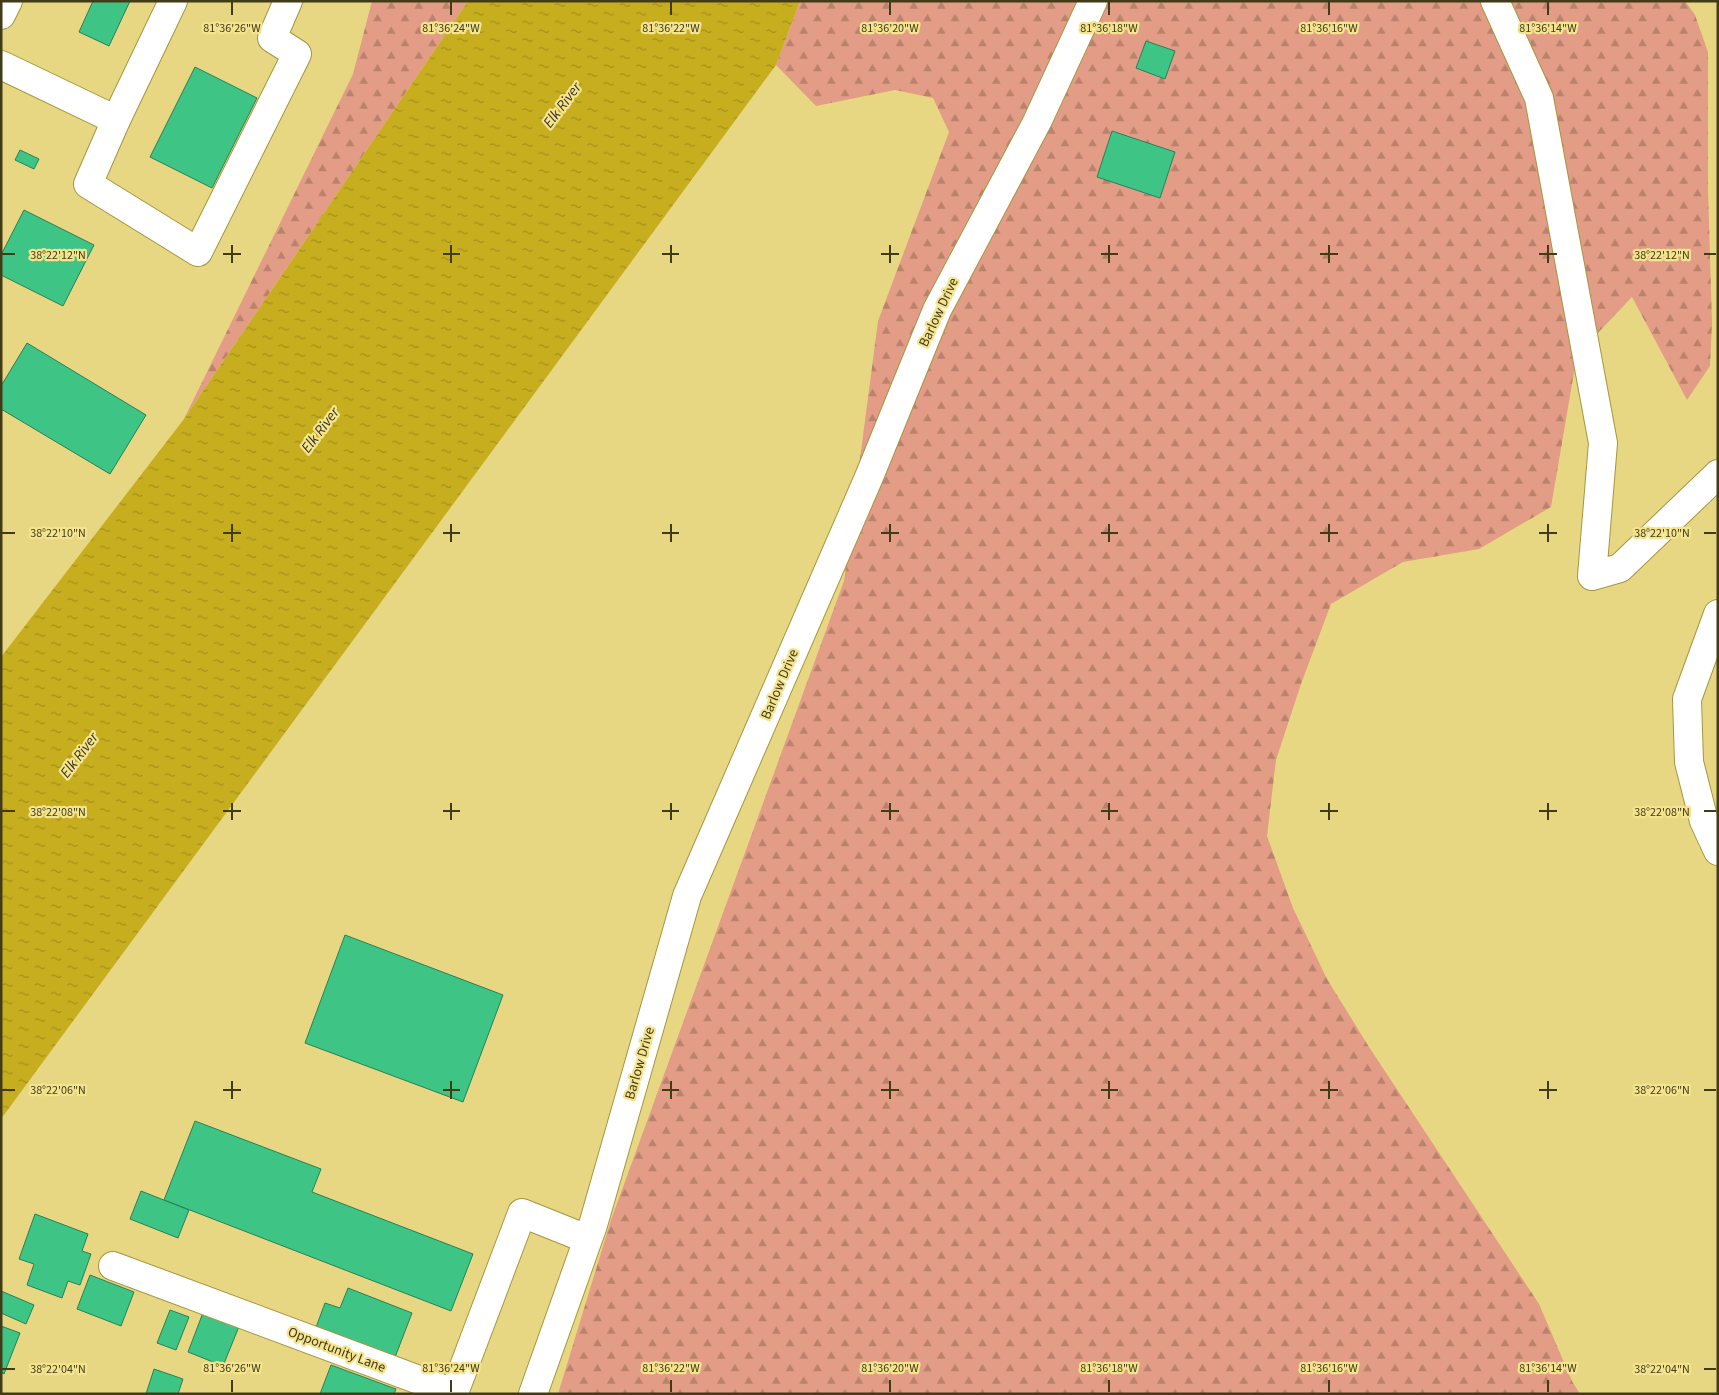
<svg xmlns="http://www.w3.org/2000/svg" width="1719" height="1395" font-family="'Source Sans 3',sans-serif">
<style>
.forest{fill:url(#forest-firs)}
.water{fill:url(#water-ripples)}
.building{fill:#3ec586;stroke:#278056}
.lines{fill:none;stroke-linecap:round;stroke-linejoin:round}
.minor-casing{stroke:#a69641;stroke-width:30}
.major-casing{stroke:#a69641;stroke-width:30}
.minor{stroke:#fff;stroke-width:28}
.major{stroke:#fff;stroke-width:28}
.ticks{fill:none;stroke:#423b17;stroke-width:2}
.labels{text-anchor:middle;stroke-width:4.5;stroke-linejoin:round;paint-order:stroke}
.street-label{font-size:14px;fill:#423b17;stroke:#f4e48f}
.water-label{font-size:15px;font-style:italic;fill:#3a3520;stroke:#f4e48f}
.ticks-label{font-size:12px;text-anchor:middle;fill:#423b17;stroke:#f4e48f;stroke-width:4.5;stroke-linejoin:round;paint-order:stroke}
</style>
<defs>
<pattern id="forest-firs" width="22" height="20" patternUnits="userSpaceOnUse" patternTransform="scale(1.25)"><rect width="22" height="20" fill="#e39d87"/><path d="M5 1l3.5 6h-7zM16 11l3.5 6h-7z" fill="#ba816d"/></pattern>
<pattern id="water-ripples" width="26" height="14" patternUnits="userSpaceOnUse" patternTransform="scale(1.25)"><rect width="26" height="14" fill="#c7ae1e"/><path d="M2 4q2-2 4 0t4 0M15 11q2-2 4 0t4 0" fill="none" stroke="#a38f19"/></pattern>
</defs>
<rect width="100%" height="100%" fill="#e7d782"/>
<g class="forest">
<polygon points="372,1 468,1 184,419 353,74"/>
<polygon points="800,1 1685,1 1695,15 1708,52 1708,190 1712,323 1710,366 1687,400 1632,297 1577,355 1551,507 1479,549 1403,562 1331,604 1301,684 1276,760 1267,836 1293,908 1327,979 1369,1047 1539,1304 1572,1381 1580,1394 558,1394 611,1220 844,581 878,321 949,132 933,98 895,90 816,106 776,65"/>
</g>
<polygon class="water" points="468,1 800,1 776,65 1,1119 1,657 184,419"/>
<g class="building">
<polygon points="93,1 130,1 109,46 79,32"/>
<polygon points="1146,41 1175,51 1165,79 1136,68"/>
<polygon points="195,67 257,98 212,188 150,157"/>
<polygon points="1112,131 1175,152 1160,198 1097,177"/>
<polygon points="20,150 39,159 34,169 15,160"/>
<polygon points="24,210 94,245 63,306 1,275 1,255"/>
<polygon points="27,343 146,415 110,474 1,409 1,386"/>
<polygon points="345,935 503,995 463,1102 305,1043"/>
<polygon points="195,1121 321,1169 312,1192 473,1254 451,1311 164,1200"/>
<polygon points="141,1191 189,1210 178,1238 130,1219"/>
<polygon points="35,1214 88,1234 82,1251 91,1254 80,1285 68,1281 62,1298 27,1285 34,1264 19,1259"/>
<polygon points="90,1275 134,1292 121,1326 77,1309"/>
<polygon points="348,1288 412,1313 394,1360 315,1330 325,1303 340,1308"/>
<polygon points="1,1291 34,1305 26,1324 1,1313"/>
<polygon points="170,1310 189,1317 176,1350 157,1343"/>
<polygon points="204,1310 240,1324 223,1366 188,1352"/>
<polygon points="1,1326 20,1333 4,1374 1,1372"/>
<polygon points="331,1365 396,1389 394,1394 320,1394"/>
<polygon points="154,1369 183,1379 178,1394 146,1394"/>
</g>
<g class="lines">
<g class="minor-casing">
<g id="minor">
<polyline points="173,1 116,120 88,184 198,252 297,54 272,38 288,1"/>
<polyline points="1495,1 1539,98 1603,443 1592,576 1620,568 1718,474"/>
<polyline points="1,65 116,120"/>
<polyline points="1718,614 1687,699 1689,762 1704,821 1718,851"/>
<polyline points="113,1266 454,1393 522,1213 587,1239"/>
<polyline points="533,1394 593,1225 687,896 869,477 937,310 1037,122 1093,1"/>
</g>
</g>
<g class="major-casing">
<polyline id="major" points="1,15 8,1"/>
</g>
<use href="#minor" class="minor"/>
<use href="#major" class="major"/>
</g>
<path class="ticks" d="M232,2V15M451,2V15M671,2V15M890,2V15M1109,2V15M1329,2V15M1548,2V15M232,245V263M451,245V263M671,245V263M890,245V263M1109,245V263M1329,245V263M1548,245V263M2,254H15M223,254H241M443,254H460M662,254H679M881,254H899M1101,254H1118M1320,254H1338M1539,254H1557M1704,254H1716M232,524V542M451,524V542M671,524V542M890,524V542M1109,524V542M1329,524V542M1548,524V542M2,533H15M223,533H241M443,533H460M662,533H679M881,533H899M1101,533H1118M1320,533H1338M1539,533H1557M1704,533H1716M232,803V820M451,803V820M671,803V820M890,803V820M1109,803V820M1329,803V820M1548,803V820M2,811H15M223,811H241M443,811H460M662,811H679M881,811H899M1101,811H1118M1320,811H1338M1539,811H1557M1704,811H1716M232,1081V1099M451,1081V1099M671,1081V1099M890,1081V1099M1109,1081V1099M1329,1081V1099M1548,1081V1099M2,1090H15M223,1090H241M443,1090H460M662,1090H679M881,1090H899M1101,1090H1118M1320,1090H1338M1539,1090H1557M1704,1090H1716M2,1369H15M1704,1369H1716M232,1380V1392M451,1380V1392M671,1380V1392M890,1380V1392M1109,1380V1392M1329,1380V1392M1548,1380V1392"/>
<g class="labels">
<g class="street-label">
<text transform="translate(938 312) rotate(-65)" y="5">Barlow Drive</text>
<text transform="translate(779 684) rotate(-67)" y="5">Barlow Drive</text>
<text transform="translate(639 1063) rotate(-74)" y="5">Barlow Drive</text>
<text transform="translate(337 1349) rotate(21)" y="5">Opportunity Lane</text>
</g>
<g class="water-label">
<text transform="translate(562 105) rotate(-53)" y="5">Elk River</text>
<text transform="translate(320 430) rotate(-53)" y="5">Elk River</text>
<text transform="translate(79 755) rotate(-53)" y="5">Elk River</text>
</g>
</g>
<g class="ticks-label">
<text x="232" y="32">81°36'26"W</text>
<text x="451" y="32">81°36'24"W</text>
<text x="671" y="32">81°36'22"W</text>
<text x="890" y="32">81°36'20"W</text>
<text x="1109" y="32">81°36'18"W</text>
<text x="1329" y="32">81°36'16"W</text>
<text x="1548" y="32">81°36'14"W</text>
<text x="58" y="259">38°22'12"N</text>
<text x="1662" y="259">38°22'12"N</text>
<text x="58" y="537">38°22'10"N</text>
<text x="1662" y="537">38°22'10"N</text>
<text x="58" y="816">38°22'08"N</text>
<text x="1662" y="816">38°22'08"N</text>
<text x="58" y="1094">38°22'06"N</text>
<text x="1662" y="1094">38°22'06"N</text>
<text x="232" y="1372">81°36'26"W</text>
<text x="451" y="1372">81°36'24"W</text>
<text x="671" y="1372">81°36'22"W</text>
<text x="890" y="1372">81°36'20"W</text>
<text x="1109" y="1372">81°36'18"W</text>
<text x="1329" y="1372">81°36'16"W</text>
<text x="1548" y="1372">81°36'14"W</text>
<text x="58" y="1373">38°22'04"N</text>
<text x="1662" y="1373">38°22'04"N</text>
</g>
<rect width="1719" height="1395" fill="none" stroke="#423b17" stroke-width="5"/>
</svg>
